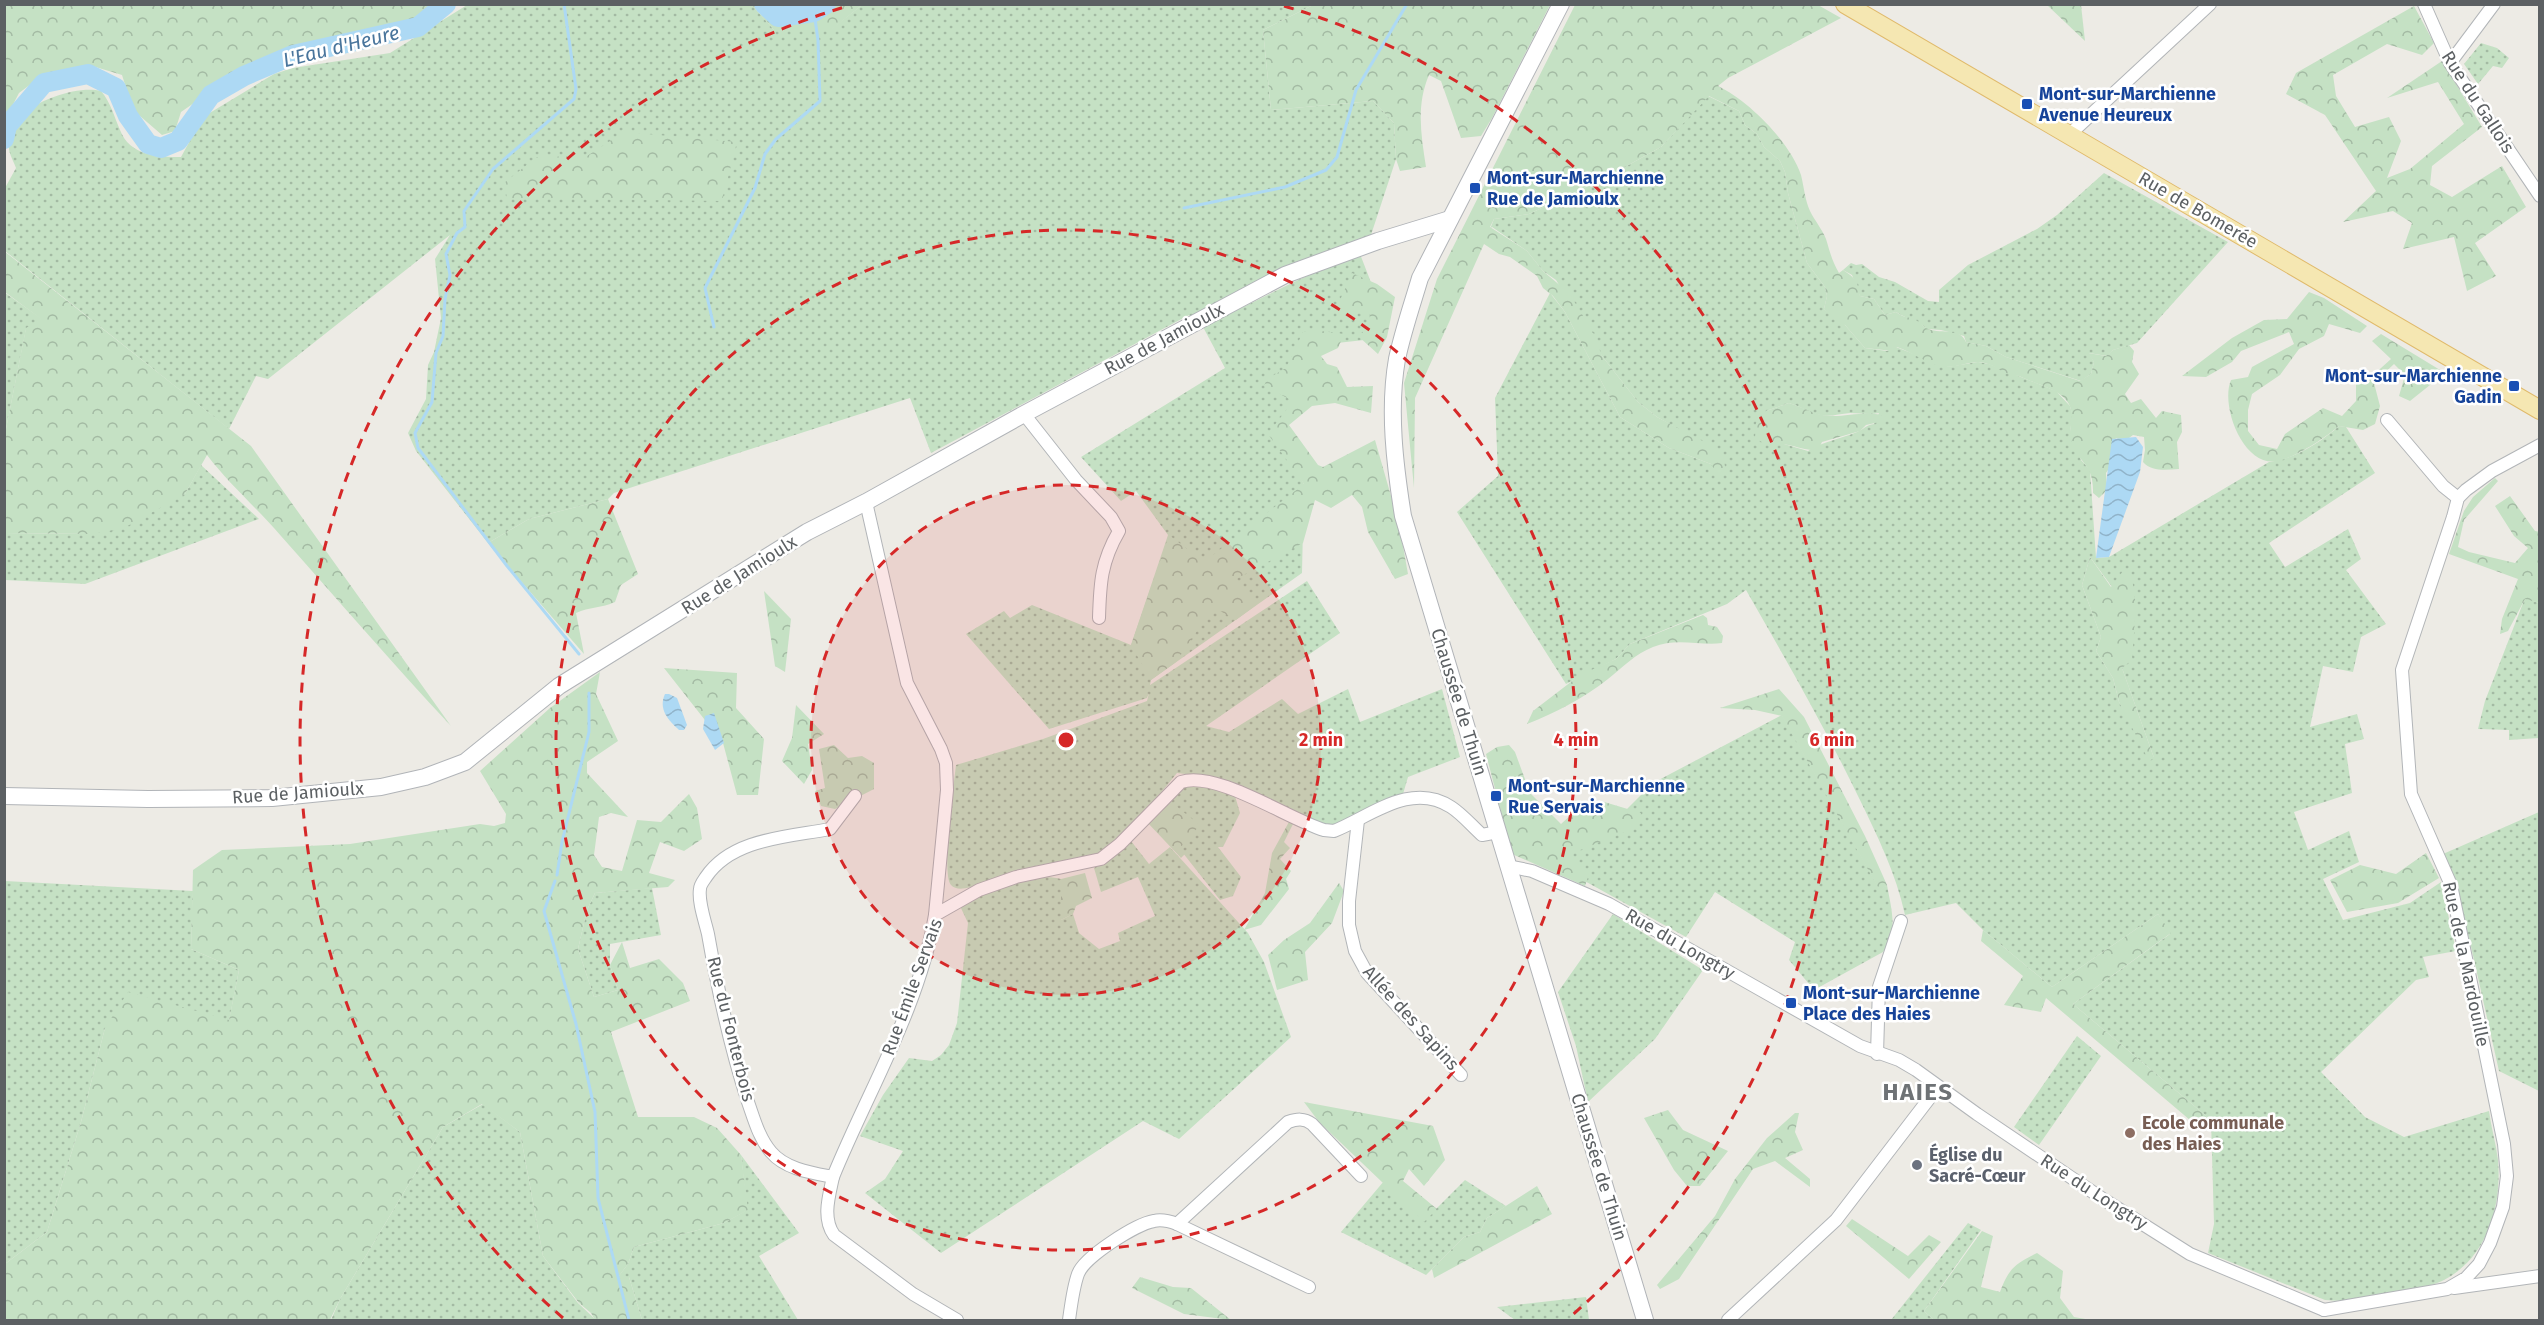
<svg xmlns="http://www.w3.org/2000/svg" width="2544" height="1325" font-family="'Fira Sans',sans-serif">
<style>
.grass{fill:url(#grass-dots);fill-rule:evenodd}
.forest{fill:url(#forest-crowns)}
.water{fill:url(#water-waves)}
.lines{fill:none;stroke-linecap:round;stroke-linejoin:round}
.stream{stroke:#add9f4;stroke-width:3}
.river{stroke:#add9f4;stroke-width:20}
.street-casing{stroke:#b2b5b8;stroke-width:14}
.secondary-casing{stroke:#b1b4b8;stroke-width:18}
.primary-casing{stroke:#e0ba6b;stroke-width:20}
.street{stroke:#fff;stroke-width:12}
.secondary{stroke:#fff;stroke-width:16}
.primary{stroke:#f5e7b2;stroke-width:18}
.ring{fill:none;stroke:#d62828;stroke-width:3;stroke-dasharray:10 8}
.transit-dot{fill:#1a4fb4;stroke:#fff;stroke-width:2}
.education-dot{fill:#8d6e63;stroke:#fff;stroke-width:2}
.worship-dot{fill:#6b7280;stroke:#fff;stroke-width:2}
.labels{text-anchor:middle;stroke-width:5;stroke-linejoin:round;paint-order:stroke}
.transit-label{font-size:18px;font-weight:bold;fill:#164399;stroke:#fff;text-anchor:start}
.street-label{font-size:18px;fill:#5c6063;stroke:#fff}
.education-label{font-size:18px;font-weight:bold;fill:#785e54;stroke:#fff;text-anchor:start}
.worship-label{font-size:18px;font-weight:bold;fill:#5b616d;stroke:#fff;text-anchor:start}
.water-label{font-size:20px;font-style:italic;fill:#49759c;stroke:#fff}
.district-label{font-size:24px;font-weight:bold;letter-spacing:1.5px;fill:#6e7275;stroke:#fff}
.centre{fill:#d62828;stroke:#fff;stroke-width:3}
.ring-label{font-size:18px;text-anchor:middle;font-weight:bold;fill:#d62828;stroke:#fff;stroke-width:5;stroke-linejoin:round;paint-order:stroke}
</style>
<defs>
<pattern id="grass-dots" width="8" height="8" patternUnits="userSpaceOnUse" patternTransform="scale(1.5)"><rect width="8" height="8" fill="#c5e1c4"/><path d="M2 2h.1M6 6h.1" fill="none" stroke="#a3baa3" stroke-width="1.8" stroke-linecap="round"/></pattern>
<pattern id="forest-crowns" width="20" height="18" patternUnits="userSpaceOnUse" patternTransform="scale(1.5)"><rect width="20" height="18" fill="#c5e1c4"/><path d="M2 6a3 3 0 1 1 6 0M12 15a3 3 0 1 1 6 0" fill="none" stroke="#a3baa3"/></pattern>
<pattern id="water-waves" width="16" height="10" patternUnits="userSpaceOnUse" patternTransform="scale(1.5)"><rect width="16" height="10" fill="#add9f4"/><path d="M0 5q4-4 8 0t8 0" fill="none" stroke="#90b3c9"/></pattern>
</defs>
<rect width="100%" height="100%" fill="#edebe5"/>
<g class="grass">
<path d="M467,5H752L774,30H830L862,5H1313L1263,30L1271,110L1373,101L1394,123L1396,159L1370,238L1287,265L1191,318L1189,315L931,453L910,398L614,493L608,499L529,519L488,543L416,451L408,433L426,399L428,365L434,352L441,318L435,259L450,235L268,379L256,376L229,429L5,251V188L16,168C14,162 8,152 9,146C10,136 19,119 26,112C43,98 79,86 101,91C111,103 114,116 120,130C130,156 158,157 181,157L203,117L274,74L293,68L390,53Z"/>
<polygon points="2481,43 2497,48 2509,58 2502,68 2493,66 2478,84 2464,64"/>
<path d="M1708,96L1739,111L1745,125L1757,134L1764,147L1780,161L1785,172L1788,193L1807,263L1825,287L1827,296L1824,309L1845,325L1865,348L1887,351L1896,347L1947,367L1978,362L1989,364L2056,391L2070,406L2073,417L2070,429L2081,460L2090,470L2096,558L2109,557L2269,462C2293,460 2321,442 2339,426L2346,427L2375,473L2269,543L2285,567L2348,529L2361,559L2346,570L2386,624L2361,637L2353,672L2323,666L2310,727L2357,714L2364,739L2345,744L2352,793L2294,812L2308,850L2349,831L2359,862L2323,879L2343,920L2410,903L2441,882L2456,951L2423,957L2429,977L2416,980L2321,1072L2365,1117L2404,1137L2489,1111C2491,1127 2496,1144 2498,1160C2502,1207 2487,1259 2442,1281C2431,1286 2418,1288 2406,1291C2381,1297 2351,1303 2325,1300L2208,1253L2214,1224L2211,1120L2073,1004L2170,934L2158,914L2052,987L1983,930L1956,903L1905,915C1896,873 1877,835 1858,796C1824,726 1785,658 1746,590L1727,604L1630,644L1616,659L1566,684L1457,512L1498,476L1495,398L1550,293L1565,312L1620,417L1669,448L1711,464L1726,474L1691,436L1657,417L1638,402L1602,356L1556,280L1543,271L1527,251L1492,227L1490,229L1494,219L1529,214L1605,178L1661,147ZM1789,403C1799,406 1807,411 1816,414C1828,418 1838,414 1850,413C1860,413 1869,415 1879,413L1874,424C1866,425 1864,429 1857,432C1840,439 1824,441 1808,451L1784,444L1766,411ZM2090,557L2112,587L2122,668L2154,758L2119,702L2113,678L2096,651L2101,637L2082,585Z"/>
<path d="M2104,173L2228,242L2137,343L2113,350L2107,356L2089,353L2094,362L2091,374L2081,381L2006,357L1986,346L1966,342L1964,336L1941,330L1927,329C1918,321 1907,319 1896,312L1885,315L1874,299L1860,296L1852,275L1843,270L1851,263L1856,265L1862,264L1879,277L1895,282L1928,301L1939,302V290L1968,265L2037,229L2057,215Z"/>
<path d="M1360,254L1372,285L1382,338L1301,347V402L1272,430L1304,484L1302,573L1151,680L1150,685L1307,581L1340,633L1206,726L1229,732L1282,699L1298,714L1348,689L1360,722L1442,689L1460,757L1408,777L1403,794L1331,828L1209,777L1177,773L1142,816L1101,855L977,886C970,887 957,892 951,885C941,874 954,784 956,765L1043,739L1147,701L1149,693L1147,698L1049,729L966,634L1004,611L1010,618L1032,605L1131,645L1168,535L1136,491L1121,501L1081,457L1225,368L1203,327L1298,280Z"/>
<polygon points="4,292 42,319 26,329 5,434"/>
<polygon points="201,465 259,519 85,584 5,580 4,533 88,534 185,494"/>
<polygon points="2525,598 2539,603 2539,738 2509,740 2509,730 2478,729 2485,701"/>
<path d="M1782,715L1880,890L1887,885C1891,908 1899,932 1883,952L1814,990L1789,960L1795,942L1715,892L1686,937L1581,879L1553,852L1624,812L1653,783Z"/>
<polygon points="1197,784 1235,796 1240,813 1223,847 1218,847 1241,877 1233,896 1220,900 1179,848 1167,799 1185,785"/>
<polygon points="2539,812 2539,1091 2499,1071 2470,942 2452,874 2443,854"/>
<path d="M1131,841L1149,864L1170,847L1248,933L1264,962L1291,1037L1179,1139L1143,1121L941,1253L865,1193L885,1179L903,1151L860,1136L883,1095L909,1058L932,1061L941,1055L949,1045L957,1023L968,923L960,906C985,892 1034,871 1061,879V920L1073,914L1079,933L1099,949L1120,941L1118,933L1155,916L1138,877L1101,892L1094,868Z"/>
<polygon points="5,881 193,891 191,949 239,970 229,1021 105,1028 81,1122 47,1232 5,1264"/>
<polygon points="652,888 661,935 610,944 610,965 618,990 594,997 578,949 587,910 595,893"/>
<polygon points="1613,914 1703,970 1655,1039 1588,1102 1576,1046 1558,992"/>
<polygon points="2077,1036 2101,1056 2039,1145 2014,1127"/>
<polygon points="483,1104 520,1132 543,1256 578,1303 596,1320 331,1320 340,1299 443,1127"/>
<polygon points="741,1155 799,1233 759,1256 798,1320 642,1320 629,1277 618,1277 628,1264 634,1247 724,1223 747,1210"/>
<polygon points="1465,1180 1506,1206 1487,1218 1480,1232 1464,1237 1426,1275 1341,1232 1384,1181 1424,1221"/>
<polygon points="1968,1223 1981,1230 1924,1311 1934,1320 1891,1320"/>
<polygon points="1586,1297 1589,1320 1515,1320 1497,1307"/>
</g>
<g class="forest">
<polygon points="5,4 438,4 438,5 415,23 288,50 207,94 181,112 175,131 162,135 133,110 122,75 89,65 43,75 19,93 5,120"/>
<polygon points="752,5 862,5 831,30 774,30"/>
<path d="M1313,5V4L1550,5L1492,118L1481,136L1461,138L1441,81L1429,75C1416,105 1421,135 1426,167L1400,171L1396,159L1394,123L1373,101L1271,110L1263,30Z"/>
<path d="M1575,5H1818L1841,18L1728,78L1718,86C1749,101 1790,142 1801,175C1804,187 1805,200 1810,211C1815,221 1822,229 1826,239C1830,252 1832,261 1839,273L1843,270C1855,278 1858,281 1860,296L1874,299L1885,315L1896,312C1903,317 1907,317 1914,319C1919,321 1922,326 1926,328C1939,335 1959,326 1966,342L1986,346L2006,357L2080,381L2091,374L2094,362L2088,353L2106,356L2113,350L2129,345L2134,351L2132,362L2139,374L2125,394L2131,403L2141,399L2156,418L2162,411L2181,415L2182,432L2177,442L2179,469C2166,470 2152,472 2143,462L2145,450L2144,437L2133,435L2125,441L2116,438C2108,449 2115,463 2106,473L2107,490L2099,498L2093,493C2094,462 2077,464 2071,439C2067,421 2079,411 2062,396C2053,388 2031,382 2019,376C2006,376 1997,366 1985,363C1971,360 1957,368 1944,367C1929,365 1912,352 1897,347L1893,351L1865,348L1845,325L1839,324L1824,309L1827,296L1825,287L1807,263L1788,193L1785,172L1780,161L1764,147L1757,134L1745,125L1739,111L1709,96L1661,147L1605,178L1529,214L1494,219L1490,227L1527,251L1543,271L1569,293L1593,332L1602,356L1638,402L1657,417L1714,447L1724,460L1726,474L1719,476L1711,464L1669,448L1620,417L1565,312L1553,296L1543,288L1537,276L1510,257L1499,254L1484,244L1415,398L1414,488L1404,383L1437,279Z"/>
<polygon points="2047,5 2081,5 2085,41"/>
<polygon points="2414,6 2434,43 2422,55 2387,44 2333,75 2336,96 2355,127 2389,117 2401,141 2387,178 2410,169 2464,124 2438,82 2387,98 2442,61 2482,127 2432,166 2430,185 2452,197 2502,166 2526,207 2475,243 2496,276 2467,291 2454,237 2403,249 2412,223 2393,211 2343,222 2376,191 2325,115 2286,94 2296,73"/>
<polygon points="624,132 737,142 722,201 507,198 504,183 537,157 587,156"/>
<path d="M4,251L251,446L451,726C393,664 338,600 281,536C257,508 229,484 207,455L185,494L122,529L88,534L5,533V434L26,328L41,319L5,292Z"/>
<polygon points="1352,273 1377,284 1395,297 1387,337 1378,354 1358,336 1369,326 1370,312 1345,314 1336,309"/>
<path d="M2309,292L2324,298L2367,326L2360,333L2329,324L2324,336L2299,349L2280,375L2252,394L2248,410V431L2259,445L2277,449L2285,434L2323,408L2342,416L2356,401V372L2371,377L2391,359L2372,341L2381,334L2445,373L2410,401L2399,396L2405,375L2394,364L2374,383L2380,406L2375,424L2363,430L2339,426C2325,438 2296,457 2278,461C2243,468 2220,405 2231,380L2248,377L2252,367L2294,344L2289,332L2241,351L2232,362L2206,377L2182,376L2232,338L2264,320L2287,319Z"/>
<polygon points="1314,330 1344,334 1338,348 1321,356 1327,364 1337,367 1347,387 1373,386 1371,413 1335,403 1312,406 1289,425 1318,465 1323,467 1375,440 1399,524 1408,574 1395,579 1368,532 1362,507 1352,495 1331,508 1315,500 1303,543 1236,579 1256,605 1236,620 1213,607 1176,662 1151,680 1131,645 1169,535 1204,562 1304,484 1268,434 1293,401 1264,386 1267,379 1286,368 1303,332"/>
<path d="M1789,403C1803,407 1816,416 1830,416C1846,417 1871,409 1886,417L1884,421L1866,425L1860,431L1822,442L1818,450C1807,451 1799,447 1788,445C1773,441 1773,450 1755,438L1756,423L1766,411Z"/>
<polygon points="2495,478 2498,481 2464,520 2458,547 2469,552 2515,563 2528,548 2514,536 2495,506 2510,496 2535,531 2540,532 2539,603 2525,599 2508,631 2500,634 2502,619 2518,579 2449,554 2464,511 2473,497"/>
<path d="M608,499L638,574L621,585L615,602C602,608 589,607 576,613L584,654L488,543L529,519Z"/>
<polygon points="2090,557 2111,587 2123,571 2132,578 2136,606 2132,660 2122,668 2154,758 2149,761 2119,702 2113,678 2096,651 2101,637 2082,585"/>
<polygon points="764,591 791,619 785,672 775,666"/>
<path d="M1703,615L1707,618L1708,625L1717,627L1723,636L1722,643C1699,646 1677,637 1653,647C1635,654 1623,667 1608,679C1584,698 1555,713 1527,724L1533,711L1580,675L1616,659L1630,644Z"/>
<polygon points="664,668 737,673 736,708 764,739 758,795 737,795 723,743"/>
<polygon points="600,672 596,694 618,741 587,762 587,773 628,817 611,813 599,817 594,855 602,867 622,871 637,820 661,822 689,794 697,808 702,839 684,851 660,842 649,873 675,880 668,887 595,893 587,910 578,949 594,997 618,990 610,965 622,942 630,968 659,959 683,983 690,1001 611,1032 638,1117 694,1117 717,1128 741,1155 748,1210 724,1223 634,1247 628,1264 619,1276 629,1277 642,1320 595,1320 591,1313 579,1303 543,1256 520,1132 482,1104 443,1127 340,1299 330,1320 5,1320 5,1264 47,1232 81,1122 105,1028 128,992 229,1020 239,970 191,949 193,870 222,850 350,844 480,824 494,826 505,823 506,814 480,771 550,708"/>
<polygon points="1779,689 1804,717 1865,836 1887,885 1880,891 1782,716 1755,710 1720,708"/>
<polygon points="796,705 824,734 808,744 812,770 804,784 782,761 792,738"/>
<polygon points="834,745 848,758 862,756 874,763 874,789 835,809 821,806 815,791 825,788 819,749"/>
<polygon points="1509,745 1515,752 1530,793 1561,824 1573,813 1601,801 1641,813 1637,827 1568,855 1589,874 1585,886 1512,854 1486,754 1497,747"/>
<polygon points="1167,799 1200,825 1180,848 1185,854 1181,858 1146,821"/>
<polygon points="1290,820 1294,822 1284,842 1290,848 1280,859 1291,871 1286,879 1289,889 1261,925 1244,930 1265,893 1272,853"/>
<polygon points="2426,853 2439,878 2398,903 2347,912 2330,880 2360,865 2396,874"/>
<polygon points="1085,873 1092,898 1076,906 1073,914 1061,920 1061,879"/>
<polygon points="1339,883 1344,891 1332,923 1305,952 1308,980 1277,990 1268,955 1284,940 1310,923"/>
<polygon points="2158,914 2171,933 2073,1004 2211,1120 2197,1126 2046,998 2041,1012 2004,1005 2023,976 1981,941 1983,930 2052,987"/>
<polygon points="1304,1102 1433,1126 1445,1160 1424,1186 1409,1169 1403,1181 1437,1209 1424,1222 1319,1122"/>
<polygon points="1668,1110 1683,1130 1728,1151 1700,1186 1687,1186 1674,1170 1644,1118"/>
<polygon points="1795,1113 1799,1113 1795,1132 1803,1150 1785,1158 1810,1179 1810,1187 1775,1161 1753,1169 1679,1279 1660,1289 1657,1285 1715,1216 1735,1179 1767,1138"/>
<polygon points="1537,1186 1552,1214 1434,1278 1432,1269 1464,1237 1480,1232 1487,1218"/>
<polygon points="1852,1219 1908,1256 1929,1235 1941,1242 1909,1279 1846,1226"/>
<path d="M1982,1231L1993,1236L1981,1287L2000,1292C2009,1268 2015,1264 2037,1253L2063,1271L2060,1298L2074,1317L2091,1320H1934L1924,1311Z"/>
<polygon points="1140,1277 1173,1287 1191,1288 1231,1320 1184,1314 1132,1288"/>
</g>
<g class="water">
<polygon points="2136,437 2143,447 2140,472 2109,557 2096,558 2112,439"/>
<path d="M665,694H669L677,698L687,725L684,730H679C668,720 658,709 665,694Z"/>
<polygon points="714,713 724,743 715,750 703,729 705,716"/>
</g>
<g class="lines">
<g class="stream">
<polyline points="564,4 576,89 574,99 493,169 464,211 465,227 457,233 446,254 450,275 445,299 443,336 436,353 432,402 415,433 418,448 507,566 579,654"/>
<polyline points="1184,208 1285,187 1326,170 1337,157 1356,90 1407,4"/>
<polyline points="714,327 705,288 755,188 765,154 776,139 820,101 818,40 814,12"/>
<polyline points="557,875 562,842 589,732 589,693"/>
<polyline points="555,881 544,911 576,1024 595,1112 598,1198 629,1320"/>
</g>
<g class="river">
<polyline points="764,4 778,17 814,12 826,4"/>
<polyline points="4,139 7,126 44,83 88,74 116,88 128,116 148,144 161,148 178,141 211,95 244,76 293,55 418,27 446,4"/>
</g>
<g class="street-casing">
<g id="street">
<polyline points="2424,4 2450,63 2540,196"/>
<polyline points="2450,63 2494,4"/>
<polyline points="2069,135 2210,4"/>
<path d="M1024,414L1076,480L1111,517L1119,531C1101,562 1100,583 1099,618"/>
<polyline points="2387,420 2443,486 2458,498"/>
<polyline points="866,502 907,683 941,749 946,763 947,790 935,915"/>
<path d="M855,796L830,829C789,837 732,838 706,877C704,880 700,885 700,889C698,902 705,921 708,934C718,991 730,1047 748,1102C754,1119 759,1138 771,1152C785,1169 812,1173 833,1177C829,1196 822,1218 834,1235L913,1294L957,1320"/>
<polyline points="1358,820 1349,901 1349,925 1355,951 1367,973 1461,1075"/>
<polyline points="1508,866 1532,871 1609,904 1860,1046 1899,1060 1916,1070 1977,1114 2103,1199 2190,1254 2324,1310"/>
<polyline points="1877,1054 1879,987 1901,921"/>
<path d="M833,1177C868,1091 919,1008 935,915L979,890L1016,877L1101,859L1120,844L1181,782C1216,770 1288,819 1324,830L1334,831C1371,816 1411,781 1451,807C1462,814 1472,826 1482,835L1498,832"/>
<path d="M1177,1224L1288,1122C1297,1119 1304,1118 1312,1124L1361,1176"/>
<polyline points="2454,1288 2540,1276"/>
<polyline points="2324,1310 2447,1289 2466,1278 2479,1264 2490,1243 2503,1207 2507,1176 2504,1144 2451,885 2411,794 2402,670 2453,517 2458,498 2466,490 2492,471 2540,445"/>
<path d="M1069,1320C1071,1306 1073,1288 1078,1274C1084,1257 1136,1224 1154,1221C1162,1219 1169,1221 1177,1224L1309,1287"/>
<polyline points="1728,1320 1836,1220 1938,1087"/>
</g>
</g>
<g class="secondary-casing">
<g id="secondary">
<path d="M1561,4L1420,278C1412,305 1403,331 1397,359C1388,410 1395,466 1403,516L1645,1320"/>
<polyline points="4,796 148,799 272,798 381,787 425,777 465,762 559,686 807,532 866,502 1024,414 1285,275 1378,241 1450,219"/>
</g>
</g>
<g class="primary-casing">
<polyline id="primary" points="1845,4 2540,410"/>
</g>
<use href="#street" class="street"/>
<use href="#secondary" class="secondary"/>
<use href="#primary" class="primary"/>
</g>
<circle cx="1066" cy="740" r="255" fill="#d62828" fill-opacity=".12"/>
<g class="ring">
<circle cx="1066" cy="740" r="255"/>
<circle cx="1066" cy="740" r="510"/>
<path d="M563 1318A766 766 0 0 1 848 6M1284 6A766 766 0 0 1 1569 1318"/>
</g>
<g class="transit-dot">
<rect x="2021" y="98" width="12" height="12" rx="3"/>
<rect x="1469" y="182" width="12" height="12" rx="3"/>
<rect x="2508" y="380" width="12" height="12" rx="3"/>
<rect x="1490" y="790" width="12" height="12" rx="3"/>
<rect x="1785" y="997" width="12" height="12" rx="3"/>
</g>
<circle class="education-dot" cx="2130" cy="1133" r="6"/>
<circle class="worship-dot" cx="1917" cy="1165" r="6"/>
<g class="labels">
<g class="transit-label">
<text x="2039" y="100">Mont-sur-Marchienne<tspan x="2039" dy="21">Avenue Heureux</tspan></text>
<text x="1487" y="184">Mont-sur-Marchienne<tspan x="1487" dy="21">Rue de Jamioulx</tspan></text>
<text x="2502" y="382" text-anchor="end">Mont-sur-Marchienne<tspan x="2502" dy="21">Gadin</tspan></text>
<text x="1508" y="792">Mont-sur-Marchienne<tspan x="1508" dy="21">Rue Servais</tspan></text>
<text x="1803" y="999">Mont-sur-Marchienne<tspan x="1803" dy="21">Place des Haies</tspan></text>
</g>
<g class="street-label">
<text transform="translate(2478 102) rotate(57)" y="6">Rue du Gallois</text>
<text transform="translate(2198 210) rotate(30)" y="6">Rue de Bomerée</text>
<text transform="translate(1164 339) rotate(-28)" y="6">Rue de Jamioulx</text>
<text transform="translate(739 575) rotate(-32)" y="6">Rue de Jamioulx</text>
<text transform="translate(1459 702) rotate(73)" y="6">Chaussée de Thuin</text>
<text transform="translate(298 793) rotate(-4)" y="6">Rue de Jamioulx</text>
<text transform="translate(1680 944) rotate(30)" y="6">Rue du Longtry</text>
<text transform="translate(2466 964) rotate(78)" y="6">Rue de la Mardouille</text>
<text transform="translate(912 987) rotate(-70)" y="6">Rue Émile Servais</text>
<text transform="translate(1411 1018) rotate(48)" y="6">Allée des Sapins</text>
<text transform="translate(731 1029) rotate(76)" y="6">Rue du Fonterbois</text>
<text transform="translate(1599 1167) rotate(73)" y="6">Chaussée de Thuin</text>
<text transform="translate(2094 1192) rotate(33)" y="6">Rue du Longtry</text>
</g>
<g class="education-label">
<text x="2142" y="1129">Ecole communale<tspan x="2142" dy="21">des Haies</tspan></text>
</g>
<g class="worship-label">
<text x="1929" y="1161">Église du<tspan x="1929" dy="21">Sacré-Cœur</tspan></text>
</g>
<g class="water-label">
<text transform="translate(341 46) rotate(-14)" y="7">L'Eau d'Heure</text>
</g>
<g class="district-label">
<text x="1918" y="1100">HAIES</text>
</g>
</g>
<circle cx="1066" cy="740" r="9" class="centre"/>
<g class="ring-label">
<text x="1321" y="746">2 min</text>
<text x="1576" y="746">4 min</text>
<text x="1832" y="746">6 min</text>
</g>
<rect width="2544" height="1325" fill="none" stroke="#5c6063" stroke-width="12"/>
</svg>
